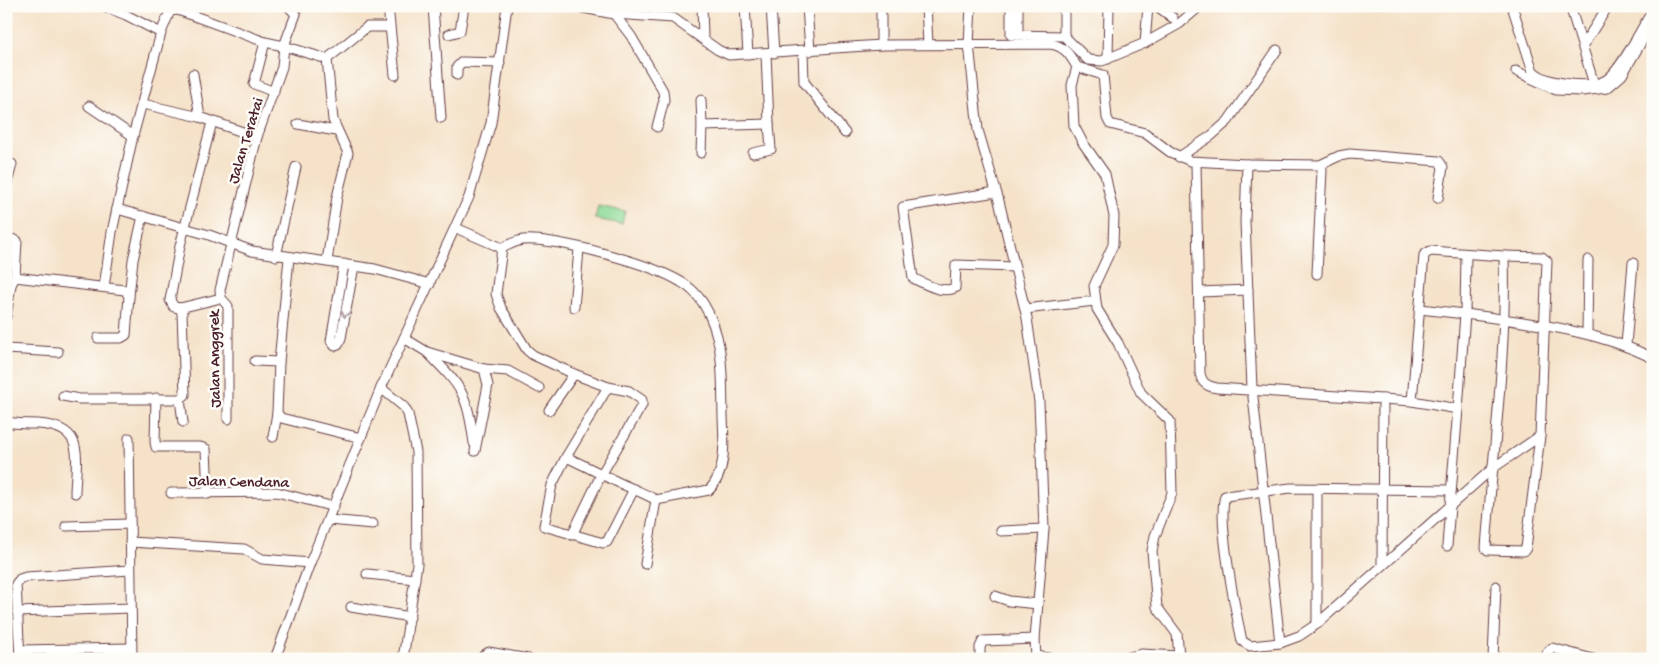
<svg xmlns="http://www.w3.org/2000/svg" width="1659" height="665" font-family="'Gochi Hand',sans-serif">
<style>
.green{fill:#90dc99;stroke:#6d7e62}
.lines{fill:none;stroke-linecap:round;stroke-linejoin:round}
.minor-casing{stroke:#643c43;stroke-width:11}
.minor{stroke:#fff;stroke-width:9}
.oneway{stroke:#ae9aa0}
.labels{text-anchor:middle;stroke-width:5;stroke-linejoin:round;paint-order:stroke}
.street-label{font-size:16px;fill:#4a1f2b;stroke:#fdfcf7}
</style>
<rect width="100%" height="100%" fill="#fdfcf7"/>
<filter id="ink" filterUnits="userSpaceOnUse"><feTurbulence type="fractalNoise" baseFrequency=".02" numOctaves="2"/><feDisplacementMap in="SourceGraphic" scale="10" xChannelSelector="R" yChannelSelector="G"/><feConvolveMatrix kernelMatrix="1 2 1 2 8 2 1 2 1" color-interpolation-filters="sRGB"/></filter>
<filter id="wash" filterUnits="userSpaceOnUse"><feTurbulence type="fractalNoise" baseFrequency=".0096" numOctaves="4" result="noise"/><feDisplacementMap in="SourceGraphic" scale="20" xChannelSelector="R" yChannelSelector="G"/><feGaussianBlur stdDeviation="1.12" result="paint"/><feColorMatrix in="noise" values="0 0 0 0 0 0 0 0 0 0 0 0 0 0 0 0 0 1.4 0 .05"/><feComposite in="paint" operator="in"/></filter>
<g filter="url(#wash)">
<rect width="100%" height="100%" fill="#f5e2c9"/>
<polygon class="green" points="598,206 625,211 622,224 595,219"/>
</g>
<g filter="url(#ink)">
<g class="lines">
<g class="minor-casing">
<g id="minor">
<polyline points="103,6 126,15 161,33"/>
<polyline points="288,6 296,14 284,46 327,59"/>
<polyline points="388,6 395,75"/>
<polyline points="433,6 441,118"/>
<path d="M573,6L614,14L673,18L718,50L729,55L881,45L1049,44C1064,45 1070,55 1077,67L1072,85L1074,126L1083,143L1105,174L1114,216L1113,245L1094,286L1097,309L1118,343L1141,393L1170,421L1172,493L1155,536L1152,551L1157,607L1177,634L1179,656"/>
<polyline points="702,6 703,37"/>
<polyline points="745,6 748,54"/>
<polyline points="771,6 774,53"/>
<polyline points="807,6 810,51"/>
<polyline points="926,6 928,44"/>
<polyline points="971,6 969,44 978,130 999,201 1027,318 1039,402 1044,529 1035,639 1036,659"/>
<polyline points="1011,6 1011,35 1064,36 1064,6"/>
<polyline points="1157,6 1173,18"/>
<path d="M1512,6L1533,71C1543,80 1556,82 1569,84C1580,85 1596,86 1606,80C1620,73 1643,25 1653,10"/>
<polyline points="1570,6 1594,84"/>
<polyline points="614,14 631,36 663,91 664,100 657,127"/>
<polyline points="449,34 460,31 464,6"/>
<polyline points="1018,35 1018,6"/>
<polyline points="1064,36 1088,60 1102,61 1145,43 1148,6"/>
<polyline points="265,42 254,84 274,92"/>
<polyline points="1145,43 1179,24 1200,6"/>
<polyline points="1584,44 1608,6"/>
<polyline points="881,45 881,6"/>
<polyline points="803,51 804,82 845,133"/>
<polyline points="1108,59 1109,6"/>
<polyline points="1077,67 1103,75 1107,118 1110,124 1145,133 1170,152 1190,161 1247,164 1245,222 1252,388 1280,643 1299,636 1317,624 1450,506 1458,409"/>
<polyline points="1516,71 1556,90 1582,91 1607,88 1622,75 1653,22"/>
<polyline points="193,74 200,117 257,137"/>
<polyline points="457,75 457,67 462,62 500,63"/>
<polyline points="701,100 702,126 769,124 766,54"/>
<polyline points="143,104 200,117"/>
<polyline points="89,106 133,136 117,209 209,235 252,251 375,269 430,284"/>
<polyline points="298,124 336,131"/>
<polyline points="133,136 161,33 170,11 178,10 265,42 284,46 282,67 257,137 220,290 221,298 228,306 228,419"/>
<polyline points="701,153 702,126"/>
<polyline points="753,153 771,149 769,124"/>
<polyline points="1179,157 1211,136 1228,121 1277,50"/>
<path d="M1196,163L1200,373C1202,383 1206,386 1217,388L1412,401L1458,409L1465,314C1529,323 1594,329 1653,358"/>
<polyline points="1247,164 1320,165 1322,170 1317,274"/>
<polyline points="1320,165 1339,156 1350,154 1439,161 1443,167 1438,198"/>
<polyline points="6,187 12,164"/>
<path d="M996,192L903,207L913,278C925,284 942,294 955,288L956,265L1015,267"/>
<polyline points="456,228 502,248 496,294 501,308 527,350 533,355 574,374 608,387 629,391 642,400 642,405 601,475 572,535"/>
<polyline points="6,237 17,241 15,277"/>
<path d="M502,248C509,245 515,241 523,240C557,238 652,264 681,282C690,287 697,294 703,303C725,338 722,378 723,417C724,440 727,473 709,490L656,500C646,494 635,490 624,485C604,476 586,466 566,457L552,485L544,526L603,543L607,542L634,489"/>
<polyline points="276,256 296,167"/>
<path d="M1504,256L1542,257L1547,261L1540,436L1526,548L1524,551L1488,550L1486,548C1493,451 1507,353 1504,256Z"/>
<polyline points="289,258 279,362 277,413 281,418 361,438"/>
<polyline points="327,261 337,197 348,153 333,120 327,59 367,27 389,27"/>
<polyline points="344,264 331,341 335,346 338,345 341,338 354,266"/>
<polyline points="104,287 112,232 117,209"/>
<polyline points="1200,292 1248,290"/>
<polyline points="129,296 133,260 143,216"/>
<polyline points="574,307 579,249"/>
<polyline points="180,308 221,298"/>
<polyline points="1025,309 1095,301"/>
<polyline points="1420,309 1465,314 1466,254"/>
<polyline points="6,317 11,285 15,277 125,290 129,296 126,335 121,338 98,338"/>
<polyline points="1587,333 1588,260"/>
<polyline points="404,338 427,352 484,369 488,385 475,451"/>
<polyline points="1626,345 1633,263"/>
<polyline points="6,349 58,352"/>
<path d="M428,353C463,388 467,394 474,443"/>
<polyline points="255,361 279,362"/>
<polyline points="484,369 508,371 539,388"/>
<polyline points="381,388 404,407 408,414 416,452 417,564 403,659"/>
<polyline points="63,396 79,399 180,399 185,395 182,313 180,308 174,307 170,300 180,246 212,122"/>
<polyline points="156,398 155,442 156,447 200,447 206,449 208,494"/>
<polyline points="180,399 183,422"/>
<polyline points="1412,401 1424,255 1430,251 1504,256"/>
<polyline points="549,410 574,374"/>
<path d="M6,422C17,424 27,424 38,424C86,427 76,456 75,493"/>
<polyline points="273,437 277,413"/>
<polyline points="129,438 132,659"/>
<polyline points="566,457 608,387"/>
<polyline points="1317,488 1317,624"/>
<polyline points="171,493 277,492 334,507"/>
<polyline points="329,520 373,524"/>
<polyline points="66,526 130,524"/>
<polyline points="1001,531 1044,529"/>
<polyline points="130,542 244,549 262,559 310,563"/>
<polyline points="1447,546 1450,506 1493,468 1540,436"/>
<polyline points="645,564 656,500"/>
<polyline points="1382,565 1383,399"/>
<polyline points="367,574 415,579"/>
<polyline points="995,596 1009,601 1038,604"/>
<polyline points="351,607 410,617"/>
<polyline points="17,612 131,608"/>
<path d="M1280,643L1250,646L1242,641C1236,613 1217,520 1225,496L1291,488L1451,490"/>
<polyline points="20,650 131,648"/>
<polyline points="1036,656 1054,659"/>
<polyline points="20,659 16,584 20,579 26,577 130,570"/>
<polyline points="275,659 310,563 381,388 469,197 491,123 507,6"/>
<polyline points="483,659 484,655 489,652 528,659"/>
<polyline points="980,659 980,647 983,641 1035,639"/>
<polyline points="1122,659 1141,654 1179,656 1181,659"/>
<polyline points="1493,659 1496,586"/>
<polyline points="1545,659 1547,653 1552,648 1593,659"/>
</g>
</g>
<use href="#minor" class="minor"/>
</g>
<defs><path id="oneway-chevron" d="M-2-3.5L2.5 0L-2 3.5" fill="none" stroke-width="1.6" stroke-linecap="round" stroke-linejoin="round" transform="scale(1.25)"/></defs>
<use class="oneway" href="#oneway-chevron" transform="translate(345 314) rotate(99)"/>
</g>
<g class="labels">
<g class="street-label">
<text transform="translate(244 140) rotate(-73)" y="6">Jalan Teratai</text>
<text transform="translate(213 359) rotate(-91)" y="6">Jalan Anggrek</text>
<text transform="translate(239 480) rotate(1)" y="6">Jalan Cendana</text>
</g>
</g>
<rect width="1659" height="665" fill="none" stroke="#fdfcf7" stroke-width="25"/>
</svg>
